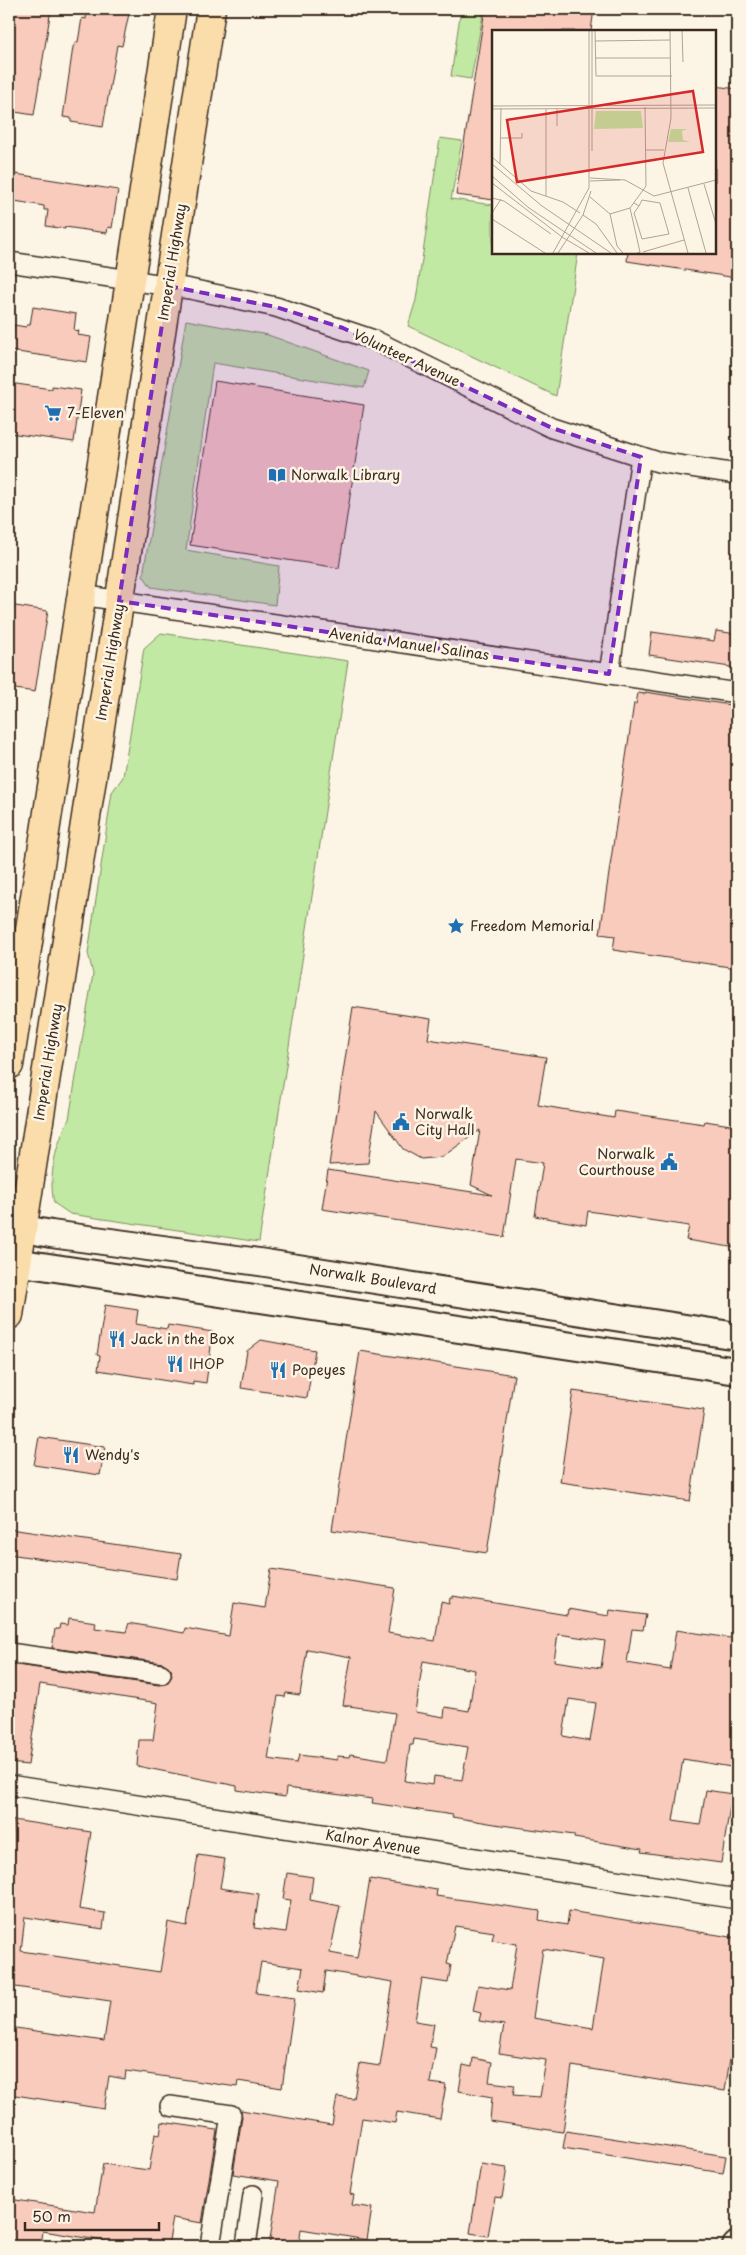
<svg xmlns="http://www.w3.org/2000/svg" width="746" height="2255" font-family="'Playpen Sans',sans-serif">
<style>
.green{fill:#c2e9a4;stroke:#7e8a61}
.building{fill:#f9cbbc;stroke:#3b2a1e;fill-rule:evenodd}
.lines{fill:none;stroke-linecap:round;stroke-linejoin:round}
.minor-casing{stroke:#3b2a1e;stroke-width:22}
.secondary-casing{stroke:#3b2a1e;stroke-width:30}
.primary-casing{stroke:#3b2a1e;stroke-width:31}
.minor{stroke:#fcf5e5;stroke-width:19}
.secondary{stroke:#fcf5e5;stroke-width:26}
.primary{stroke:#fbddab;stroke-width:28}
.marked{fill:#7b2cbf;fill-opacity:0.2;stroke:#7b2cbf;stroke-width:4;stroke-dasharray:10 6;stroke-linejoin:round}
.labels{text-anchor:middle;stroke-width:5;stroke-linejoin:round;paint-order:stroke}
.street-label{font-size:14px;fill:#3b2a1e;stroke:#fcf5e5}
.poi-label{font-size:14px;fill:#3b2a1e;stroke:#fcf5e5;text-anchor:start}
.inset-road{fill:none;stroke:#afa495;stroke-width:1}
.view{fill:#d62828;fill-opacity:0.15;stroke:#d62828;stroke-width:2.5}
.inset-edge{fill:none;stroke:#3b2a1e;stroke-width:2.5}
</style>
<rect width="100%" height="100%" fill="#fcf5e5"/>
<filter id="ink" filterUnits="userSpaceOnUse"><feTurbulence type="fractalNoise" baseFrequency=".02" numOctaves="2"/><feDisplacementMap in="SourceGraphic" scale="10" xChannelSelector="R" yChannelSelector="G"/><feConvolveMatrix kernelMatrix="1 2 1 2 8 2 1 2 1" color-interpolation-filters="sRGB"/></filter>
<g filter="url(#ink)">
<g class="green">
<polygon points="461,9 484,9 471,79 451,76"/>
<polygon points="440,138 462,141 451,199 493,205 493,252 578,253 556,396 408,326 416,300"/>
<polygon points="186,320 268,335 369,371 364,388 213,363 186,550 279,566 275,605 151,587 143,575"/>
<path d="M161,633L348,661L259,1242L70,1214L54,1203C48,1174 56,1145 69,1119L93,974L88,953L112,792L123,777L144,648Z"/>
</g>
<g class="building">
<polygon points="9,9 51,9 34,115 9,111 9,60 12,38 9,38"/>
<polygon points="87,9 130,9 122,46 117,45 103,127 71,122 71,118 63,117 73,47 76,42 78,42 82,18 86,19"/>
<polygon points="485,9 594,9 591,31 494,31 494,200 456,195"/>
<polygon points="715,86 737,89 737,278 627,261 628,252 715,252"/>
<polygon points="9,173 118,190 112,228 108,227 107,233 65,227 65,229 46,226 48,210 44,210 44,206 9,200"/>
<polygon points="33,307 76,314 74,330 79,331 78,335 91,337 87,362 10,351 14,325 26,327 27,325 30,325"/>
<polygon points="215,381 364,405 339,568 190,545"/>
<polygon points="9,383 52,389 52,386 81,390 74,442 9,433"/>
<polygon points="9,605 48,611 35,692 9,688"/>
<polygon points="716,631 737,634 737,668 649,655 652,632 714,641"/>
<polygon points="645,692 737,706 737,968 613,950 615,936 600,934 634,703 636,704 638,693 645,694"/>
<polygon points="353,1007 431,1019 428,1039 546,1057 538,1105 614,1118 615,1111 704,1124 705,1121 737,1126 737,1248 686,1240 689,1226 588,1211 586,1225 535,1216 543,1163 516,1159 504,1237 322,1209 328,1170 492,1195 471,1185 480,1130 442,1157 421,1159 403,1149 376,1111 368,1163 329,1165"/>
<polygon points="105,1305 138,1310 136,1324 167,1329 168,1325 213,1332 206,1383 193,1381 193,1385 98,1370 100,1356 97,1355"/>
<polygon points="261,1340 315,1350 307,1398 241,1388 247,1351"/>
<polygon points="360,1351 514,1375 487,1553 332,1530"/>
<polygon points="573,1391 704,1410 690,1501 560,1482"/>
<polygon points="39,1437 105,1447 100,1475 34,1465"/>
<polygon points="10,1529 181,1554 177,1579 9,1554"/>
<path d="M271,1569L395,1588L388,1633L435,1641L441,1602L449,1604L450,1598H453V1596L567,1615L568,1609L609,1616L610,1610L646,1615L643,1630L632,1629L627,1663L670,1670L676,1630L737,1639V1768L683,1759L673,1821L700,1825L706,1790L732,1794L721,1863L641,1852L642,1849L574,1838V1835L501,1825L452,1817L453,1815L372,1803L373,1799L286,1788L285,1797L237,1790V1786L137,1766L139,1740H153L158,1703L40,1684L28,1765L9,1763V1664L159,1685L166,1684L172,1676L171,1669L163,1663L52,1648L55,1629H59L60,1624L68,1625L69,1618L96,1622L95,1628L126,1632L129,1623L184,1633L185,1628L229,1636L234,1603L265,1608ZM558,1634L605,1641L601,1668L554,1661ZM307,1649L351,1657L343,1705L395,1713L387,1760L350,1754L349,1757L338,1756L337,1760L299,1755L297,1763L268,1759L278,1696L285,1697L286,1693L300,1695ZM423,1661L475,1670L469,1711L445,1707L444,1717L415,1712ZM569,1699L596,1703L590,1741L563,1736ZM414,1739L468,1747L462,1780L434,1776L433,1785L405,1781L410,1745H413Z"/>
<path d="M13,1820L91,1832L79,1909L105,1913L103,1929L25,1917L21,1951L160,1972L168,1922L187,1926L198,1855L225,1859L220,1888L259,1894L254,1928L286,1932L291,1900L283,1899L287,1873L313,1877L310,1900L340,1906L330,1953L357,1958L370,1879L437,1890L436,1896L540,1911L539,1920L567,1925L569,1911L737,1938V2013L725,2091L572,2066L563,2132L490,2121L492,2097L459,2091L463,2065L472,2067L473,2058L492,2062L489,2082L515,2085L513,2095L540,2097L546,2060L499,2053L504,2025L479,2021L481,2013L473,2011L478,1985L510,1990L517,1944L492,1940L494,1932L455,1926L447,1964L451,1965L448,1983L422,1979L415,2021L434,2024L430,2047L436,2048L430,2083L446,2085L440,2119L397,2112L395,2123L362,2118L350,2194L354,2195L352,2205L372,2208L367,2240L301,2229L299,2246H269L279,2181L233,2174L242,2117L241,2110L332,2125L337,2097L354,2099L360,2063L380,2066L393,1982L326,1971L323,1993L299,1989L303,1968L261,1962L256,1993L295,1998L282,2088L238,2081L237,2087L126,2071L125,2079L109,2076L104,2109L9,2094V2027L104,2041L110,2001L9,1986V1858ZM543,1949L604,1959L593,2028L533,2018Z"/>
<polygon points="162,2122 217,2130 202,2223 173,2218 168,2246 135,2246 43,2231 41,2246 9,2246 9,2199 95,2212 103,2164 149,2170 155,2134 160,2135"/>
<polygon points="566,2131 726,2156 723,2173 563,2148"/>
<polygon points="481,2164 507,2168 502,2198 495,2197 488,2236 470,2233"/>
</g>
<g class="lines">
<g class="minor-casing">
<g id="minor">
<polyline points="9,262 190,289 276,307 374,340 552,428 658,462 737,474"/>
<polyline points="81,595 737,693"/>
<polyline points="609,674 641,457"/>
<polyline points="9,1653 161,1674"/>
<polyline points="9,1785 737,1899"/>
<polyline points="170,2106 231,2115 210,2246"/>
<polyline points="246,2246 253,2195"/>
</g>
</g>
<g class="secondary-casing">
<g id="secondary">
<polyline points="9,1226 51,1234 259,1262 737,1336"/>
<polyline points="9,1261 737,1371"/>
<polyline points="736,2246 737,2245"/>
</g>
</g>
<g class="primary-casing">
<g id="primary">
<polyline points="9,1065 172,9"/>
<polyline points="9,1315 211,9"/>
</g>
</g>
<use href="#minor" class="minor"/>
<use href="#secondary" class="secondary"/>
<use href="#primary" class="primary"/>
</g>
</g>
<path class="marked" d="M168,286L276,307L343,328L552,428L641,457L609,674L119,601Z"/>
<defs>
<g id="supermarket-bare" transform="scale(1.35)"><path d="M-6-5.5h2.5l.6 2H6L4.5 2H-2.5L-4.4-4H-6ZM-1.5 3.2a1.3 1.3 0 1 0 .1 0ZM3 3.2a1.3 1.3 0 1 0 .1 0Z" fill="#1f6fb2" stroke="#fcf5e5" stroke-width="2.5" paint-order="stroke"/></g>
<g id="library-bare" transform="scale(1.35)"><path d="M-6-4Q-3-5.5-.7-3.5V5Q-3 3-6 4ZM6-4Q3-5.5 .7-3.5V5Q3 3 6 4Z" fill="#1f6fb2" stroke="#fcf5e5" stroke-width="2.5" paint-order="stroke"/></g>
<g id="sight-bare" transform="scale(1.35)"><path d="M0-6L1.8-2.2L6-1.7L2.9 1.2L3.7 5.4L0 3.3L-3.7 5.4L-2.9 1.2L-6-1.7L-1.8-2.2Z" fill="#1f6fb2" stroke="#fcf5e5" stroke-width="2.5" paint-order="stroke"/></g>
<g id="civic-bare" transform="scale(1.35)"><path d="M-.6-6.5H3V-4.5H.6V-3L4-1V1h2V6H-6V1h2V-1L-.6-3ZM-1.2 2.5V6h2.4V2.5Z" fill="#1f6fb2" stroke="#fcf5e5" stroke-width="2.5" paint-order="stroke"/></g>
<g id="restaurant-bare" transform="scale(1.35)"><path d="M-5-6h1v4h1v-4h1v4h1v-4h1v5L-1.5 .5V6h-2V.5L-5-1ZM5-6V6H3V1.5H1.5Q1.5-4 5-6Z" fill="#1f6fb2" stroke="#fcf5e5" stroke-width="2.5" paint-order="stroke"/></g>
</defs>
<g fill-rule="evenodd">
<use href="#supermarket-bare" x="53" y="413"/>
<use href="#library-bare" x="277" y="475"/>
<use href="#sight-bare" x="456" y="926"/>
<use href="#civic-bare" x="401" y="1122"/>
<use href="#civic-bare" x="669" y="1162"/>
<use href="#restaurant-bare" x="117" y="1339"/>
<use href="#restaurant-bare" x="175" y="1364"/>
<use href="#restaurant-bare" x="278" y="1370"/>
<use href="#restaurant-bare" x="71" y="1455"/>
</g>
<g class="labels">
<g class="street-label">
<text transform="translate(172 262) rotate(-81)" y="5">Imperial Highway</text>
<text transform="translate(407 358) rotate(25)" y="5">Volunteer Avenue</text>
<text transform="translate(409 644) rotate(8)" y="5">Avenida Manuel Salinas</text>
<text transform="translate(110 662) rotate(-81)" y="5">Imperial Highway</text>
<text transform="translate(48 1062) rotate(-81)" y="5">Imperial Highway</text>
<text transform="translate(373 1279) rotate(9)" y="5">Norwalk Boulevard</text>
<text transform="translate(373 1842) rotate(9)" y="5">Kalnor Avenue</text>
</g>
<g class="poi-label">
<text x="67" y="418">7-Eleven</text>
<text x="291" y="480">Norwalk Library</text>
<text x="470" y="931">Freedom Memorial</text>
<text x="415" y="1119">Norwalk<tspan x="415" dy="16">City Hall</tspan></text>
<text x="655" y="1159" text-anchor="end">Norwalk<tspan x="655" dy="16">Courthouse</tspan></text>
<text x="131" y="1344">Jack in the Box</text>
<text x="189" y="1369">IHOP</text>
<text x="292" y="1375">Popeyes</text>
<text x="85" y="1460">Wendy's</text>
</g>
</g>
<g transform="translate(492 30)">
<rect width="224" height="224" fill="#fcf5e5"/>
<path d="M104,81H149L151,98L102,99ZM179,99H195L190,101L191,110L198,112H176Z" fill="#c2e9a4"/>
<path class="inset-road" d="M100,0V121M103,0L104,46H180M178,0L179,88L171,133L196,223M190,0L191,32M103,11L178,10M103,28H178M0,76L224,75M0,79L224,78M54,79V166M65,79V96M9,108H30V103M153,120H172M0,127L39,161L71,172L88,183M0,134L50,176L119,223M8,134L9,78M0,146L37,178L104,223M98,148L133,150L162,166L224,150M98,151L128,150M0,153L70,207M212,154L224,194M196,158L214,223M98,167L118,184L125,216L131,223M0,168L12,171L59,204M142,173L147,176L142,183L150,209L177,204L168,173L150,170L147,176M138,178L148,222L145,223M0,183L9,169M118,184L138,178L154,156L153,77M91,185L104,194L125,223M0,189L53,223M70,207L97,223M151,222L192,210M61,223L97,158V0M66,223L91,185L99,161"/>
<path class="view" d="M201,61L211,122L25,152L15,90Z"/>
<rect width="224" height="224" class="inset-edge"/>
</g>
<rect width="746" height="2255" fill="none" stroke="#fcf5e5" stroke-width="30"/>
<rect x="15" y="15" width="716" height="2225" fill="none" stroke="#3b2a1e" stroke-width="2" filter="url(#ink)"/>
<path d="M25 2222v8h134v-8" fill="none" stroke="#3b2a1e" stroke-width="2.5"/>
<text x="32" y="2222" font-size="15" fill="#3b2a1e" stroke="#fcf5e5" stroke-width="4" paint-order="stroke">50 m</text>
</svg>
